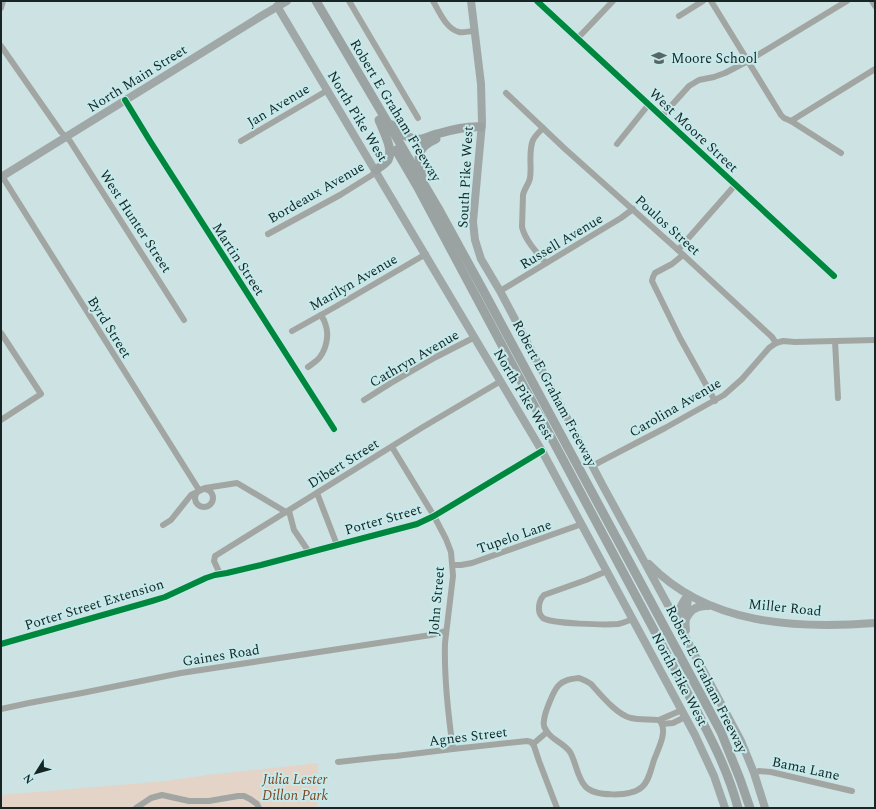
<svg xmlns="http://www.w3.org/2000/svg" width="876" height="809" font-family="Spectral,serif">
<style>
.green{fill:#e4d4c8}
.lines{fill:none;stroke-linecap:round;stroke-linejoin:round}
.minor{stroke:#a2a6a3;stroke-width:6}
.major{stroke:#a0a7a7;stroke-width:8}
.highway{stroke:#9ba2a2;stroke-width:9}
.cycleway-casing{stroke:#c5eaeb;stroke-width:8}
.cycleway{stroke:#00873e;stroke-width:6}
.labels{text-anchor:middle;stroke-width:4;stroke-linejoin:round;paint-order:stroke}
.poi-label{font-size:14px;fill:#172525;stroke:#c5eaeb;text-anchor:start}
.street-label{font-size:14px;fill:#172525;stroke:#c5eaeb}
.park-label{font-size:14px;font-style:italic;fill:#81431e;stroke:#c5eaeb}
</style>
<rect width="100%" height="100%" fill="#cde2e3"/>
<polygon class="green" points="318,763 317,808 1,808 1,795 166,781 207,775"/>
<g class="lines">
<g class="minor">
<polyline points="349,1 418,118"/>
<path d="M433,1C439,11 446,29 459,32C464,33 469,31 474,31"/>
<polyline points="537,1 834,276"/>
<polyline points="711,1 781,115 784,118 791,121 841,153"/>
<polyline points="872,1 875,6"/>
<polyline points="1,8 3,1"/>
<polyline points="679,16 703,1"/>
<polyline points="577,39 613,1"/>
<polyline points="1,46 61,132 70,141 184,320"/>
<polyline points="506,93 564,148 678,250 772,337 776,343"/>
<polyline points="125,100 150,141 334,429"/>
<polyline points="662,116 689,86 699,80 714,77 725,73 748,61 847,1"/>
<polyline points="791,121 875,69"/>
<path d="M543,128C539,132 535,136 533,140C528,152 532,166 530,178C529,184 524,189 523,195L522,227C525,240 537,253 546,263"/>
<polyline points="241,141 328,90"/>
<polyline points="617,144 649,104"/>
<polyline points="2,176 199,490"/>
<polyline points="268,234 340,195 372,175 376,170"/>
<polyline points="678,250 736,184"/>
<polyline points="683,255 672,264 655,273 653,277 652,281 680,338 715,401"/>
<polyline points="500,291 621,218 633,209"/>
<polyline points="292,331 335,307 426,254"/>
<polyline points="1,333 41,394 1,420"/>
<polyline points="835,341 838,398"/>
<path d="M308,367C312,364 317,361 320,357C326,349 329,336 326,326C325,322 323,318 321,315"/>
<polyline points="364,400 391,383 436,357 475,337"/>
<path d="M392,447L434,516L446,539L451,552L453,576L445,643C444,678 448,714 453,749"/>
<polyline points="592,466 665,428 724,395 742,379 769,348 776,343 783,341 795,342 875,340"/>
<circle cx="204" cy="498" r="9"/>
<polyline points="317,493 337,545"/>
<polyline points="289,511 294,530 309,552"/>
<polyline points="163,525 171,520 191,495 205,488 237,483 286,512"/>
<polyline points="453,565 461,565 472,563 582,524"/>
<path d="M607,571L586,580L544,595C539,600 536,612 543,618C551,624 607,625 618,624C623,623 628,621 633,619"/>
<polyline points="220,574 214,561 215,556 423,427 501,381"/>
<polyline points="1,644 152,601 165,597 206,578 215,575 227,573 261,565 417,524 434,516 542,451"/>
<path d="M579,678L586,681L591,684C600,694 617,715 631,718C639,720 649,719 659,720C669,730 658,749 654,760C651,769 649,781 642,787C631,797 594,797 585,786C577,777 576,762 570,752C563,742 551,740 546,730C544,727 543,724 544,721C544,714 554,689 559,685C565,679 572,679 579,678Z"/>
<polyline points="1,709 29,703 82,693 181,673 431,635 446,631"/>
<polyline points="659,720 682,710"/>
<polyline points="662,724 673,723 685,717"/>
<polyline points="533,744 547,732"/>
<polyline points="338,762 383,757 396,756 453,749 527,741 531,742 534,746 539,761 557,808"/>
<polyline points="754,773 759,771 771,772 852,791"/>
<polyline points="136,808 151,798 162,795 189,801 209,801 238,796 244,796 250,799 257,804 259,808"/>
</g>
<g class="major">
<polyline points="471,1 481,84 482,123 473,222 475,240 481,259 500,291 603,486 681,629"/>
<polyline points="277,6 542,451 695,735 714,776 725,808"/>
<polyline points="1,177 263,15 287,1"/>
<path d="M649,564C708,625 796,629 875,623"/>
<path d="M688,595C679,606 677,614 681,629L741,741L754,773L765,808"/>
<path d="M686,619C690,610 697,605 708,606"/>
<path d="M686,630C684,617 688,608 688,595"/>
</g>
<g class="highway">
<polyline points="316,1 438,208 483,290 721,732 740,779 750,808"/>
<path d="M392,125C399,133 411,141 422,139C427,138 432,135 437,134C451,130 467,126 481,127"/>
<path d="M396,150L417,186L686,690C706,729 727,766 738,808"/>
<path d="M376,170C380,167 385,164 388,160C394,149 383,131 379,120"/>
<path d="M422,175C417,157 416,148 436,139"/>
</g>
<g class="cycleway-casing">
<g id="cycleway">
<polyline points="537,1 834,276"/>
<polyline points="125,100 150,141 334,429"/>
<polyline points="1,644 152,601 165,597 206,578 215,575 227,573 261,565 417,524 434,516 542,451"/>
</g>
</g>
<use href="#cycleway" class="cycleway"/>
</g>
<defs>
<g id="school-bare" transform="scale(1.2)"><path d="M0-5L7-2L0 1L-7-2ZM-4 1L0 2.5L4 1V4Q0 6-4 4Z" fill="#576768" stroke="#c5eaeb" stroke-width="2.5" paint-order="stroke"/></g>
</defs>
<g fill-rule="evenodd">
<use href="#school-bare" x="659" y="58"/>
</g>
<g class="labels">
<g class="poi-label">
<text x="671" y="63">Moore School</text>
</g>
<g class="street-label">
<text transform="translate(137 78) rotate(-32)" y="5">North Main Street</text>
<text transform="translate(278 105) rotate(-31)" y="5">Jan Avenue</text>
<text transform="translate(396 110) rotate(59)" y="5">Robert E Graham Freeway</text>
<text transform="translate(358 116) rotate(59)" y="5">North Pike West</text>
<text transform="translate(694 130) rotate(43)" y="5">West Moore Street</text>
<text transform="translate(465 177) rotate(-87)" y="5">South Pike West</text>
<text transform="translate(316 192) rotate(-30)" y="5">Bordeaux Avenue</text>
<text transform="translate(136 221) rotate(57)" y="5">West Hunter Street</text>
<text transform="translate(668 225) rotate(42)" y="5">Poulos Street</text>
<text transform="translate(561 241) rotate(-31)" y="5">Russell Avenue</text>
<text transform="translate(239 259) rotate(57)" y="5">Martin Street</text>
<text transform="translate(353 282) rotate(-30)" y="5">Marilyn Avenue</text>
<text transform="translate(110 327) rotate(58)" y="5">Byrd Street</text>
<text transform="translate(414 358) rotate(-30)" y="5">Cathryn Avenue</text>
<text transform="translate(555 393) rotate(62)" y="5">Robert E Graham Freeway</text>
<text transform="translate(524 394) rotate(59)" y="5">North Pike West</text>
<text transform="translate(675 407) rotate(-30)" y="5">Carolina Avenue</text>
<text transform="translate(343 463) rotate(-32)" y="5">Dibert Street</text>
<text transform="translate(383 519) rotate(-16)" y="5">Porter Street</text>
<text transform="translate(514 536) rotate(-19)" y="5">Tupelo Lane</text>
<text transform="translate(436 601) rotate(-85)" y="5">John Street</text>
<text transform="translate(94 604) rotate(-17)" y="5">Porter Street Extension</text>
<text transform="translate(785 607) rotate(6)" y="5">Miller Road</text>
<text transform="translate(221 655) rotate(-9)" y="5">Gaines Road</text>
<text transform="translate(680 679) rotate(62)" y="5">North Pike West</text>
<text transform="translate(707 679) rotate(63)" y="5">Robert E Graham Freeway</text>
<text transform="translate(468 736) rotate(-7)" y="5">Agnes Street</text>
<text transform="translate(806 768) rotate(12)" y="5">Bama Lane</text>
</g>
<g class="park-label">
<text x="295" y="784">Julia Lester<tspan x="295" dy="16">Dillon Park</tspan></text>
</g>
</g>
<rect width="876" height="809" fill="none" stroke="#172525" stroke-width="4"/>
<g transform="translate(36 773) rotate(233)" stroke="#c5eaeb" stroke-width="3" paint-order="stroke">
<path d="M0-3L7 15L0 10L-7 15Z" fill="#172525"/>
<text y="-6" font-size="11" font-weight="bold" text-anchor="middle" fill="#172525">N</text>
</g>
</svg>
